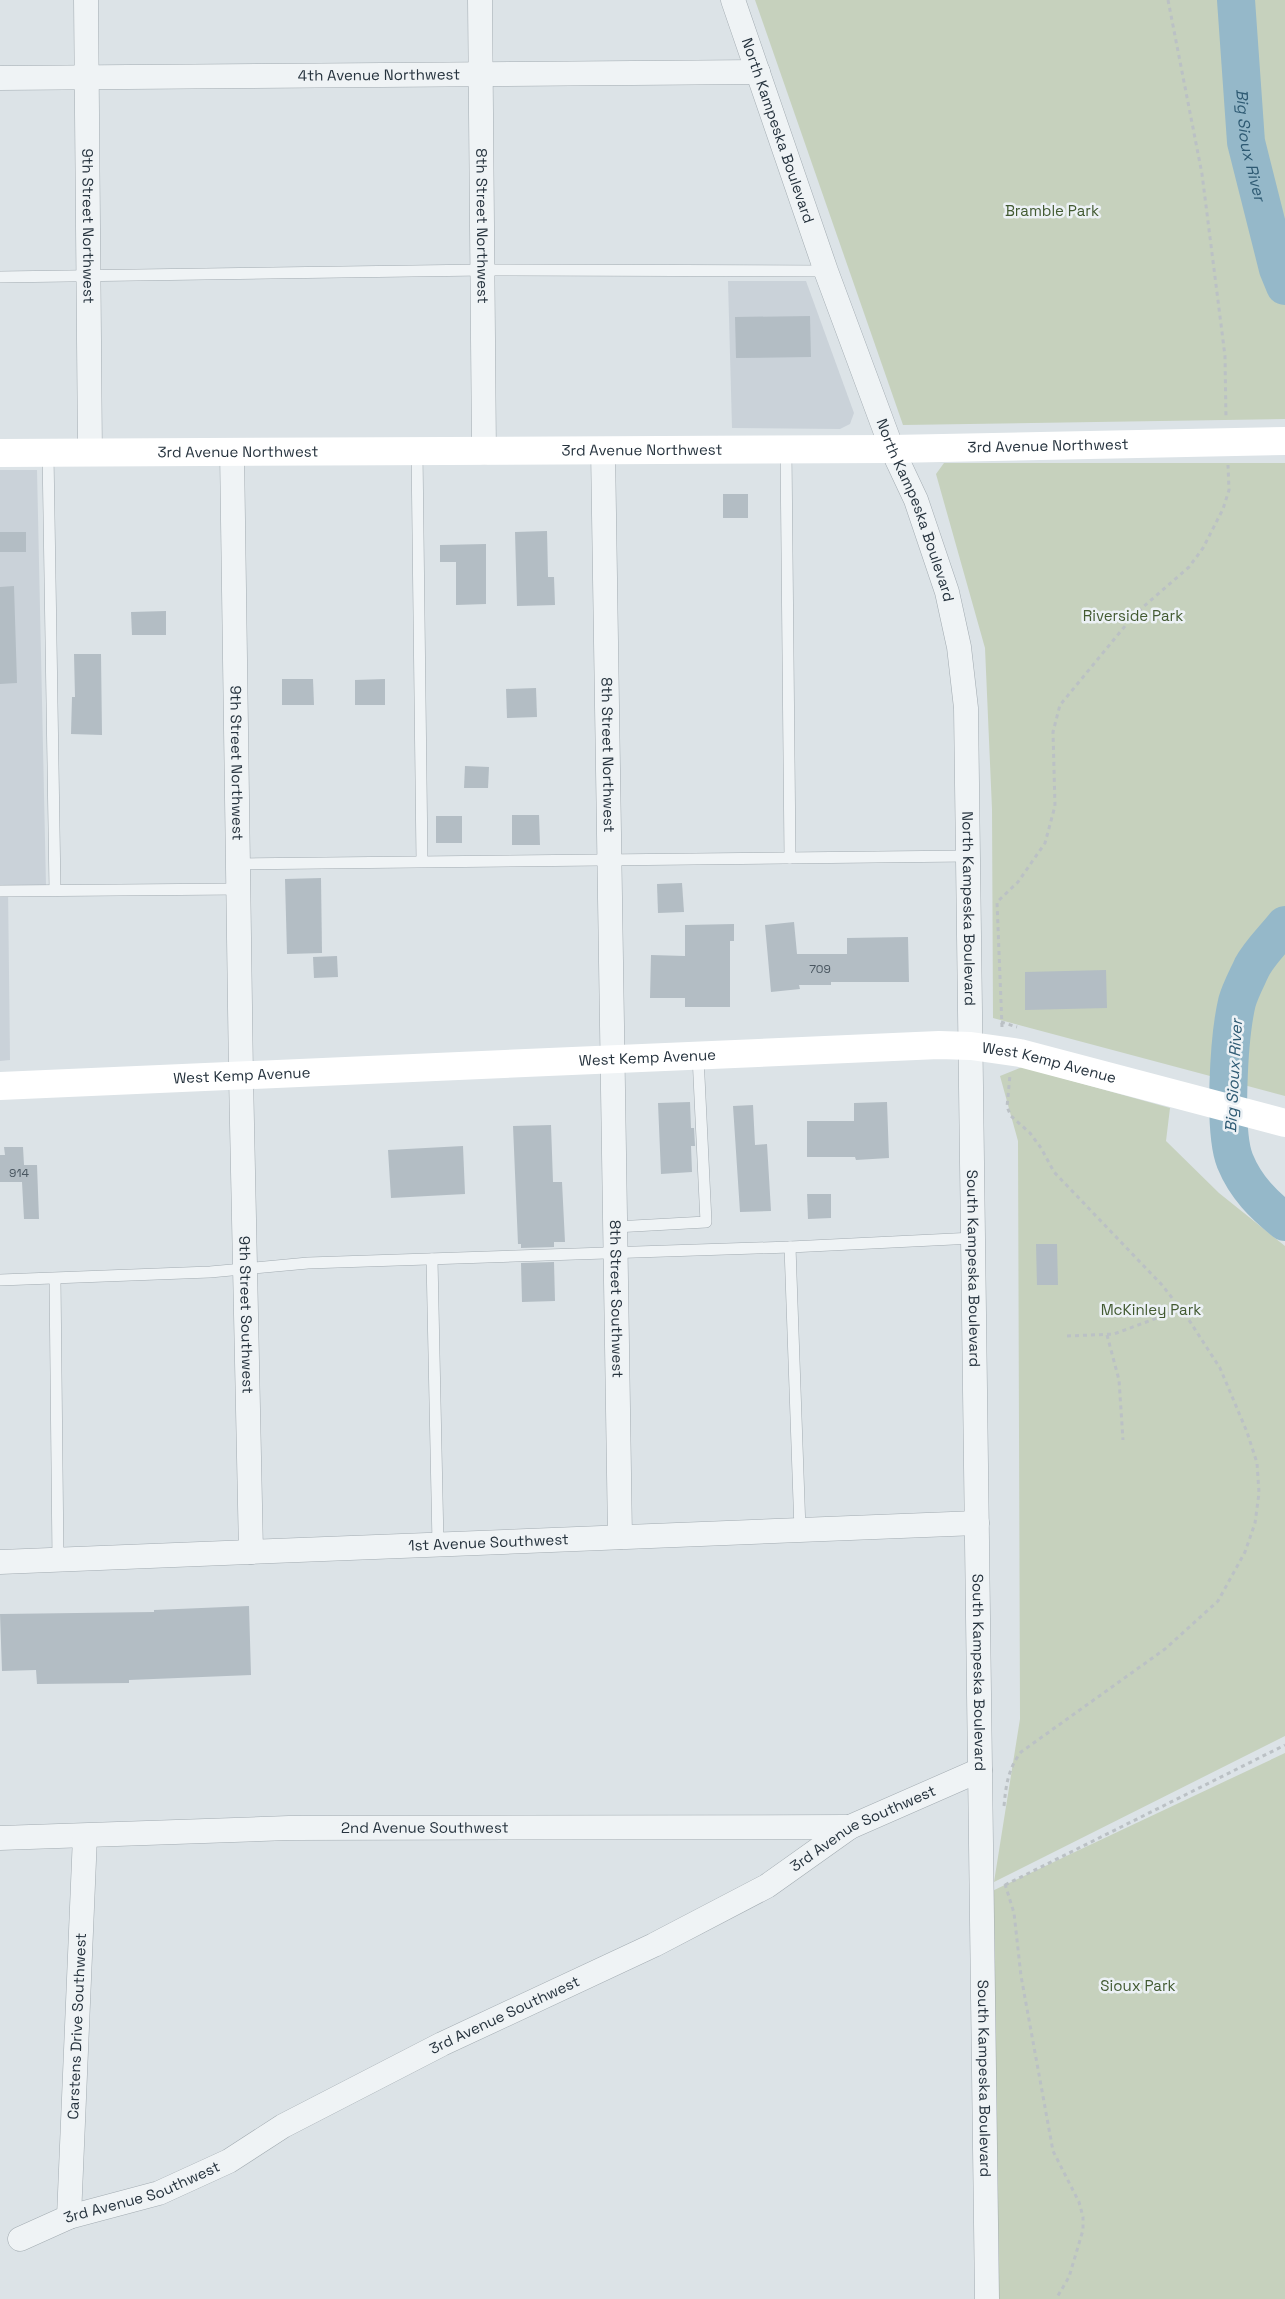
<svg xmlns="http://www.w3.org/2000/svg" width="1285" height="2299" font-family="'Space Grotesk',sans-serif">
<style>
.built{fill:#cad2d9}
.green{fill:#c6d1bd}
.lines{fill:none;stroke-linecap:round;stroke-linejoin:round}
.river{stroke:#95b8c9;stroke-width:38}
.building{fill:#b3bdc4}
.service-casing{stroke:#a2abb1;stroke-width:12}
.minor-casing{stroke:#a2abb1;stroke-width:25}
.path{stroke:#bbc1c5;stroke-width:3;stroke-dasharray:4 4;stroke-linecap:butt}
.service{stroke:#eff3f5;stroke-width:11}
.minor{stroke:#eff3f5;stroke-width:24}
.secondary{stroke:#fff;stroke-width:28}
.labels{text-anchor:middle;stroke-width:5;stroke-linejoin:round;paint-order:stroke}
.number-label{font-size:12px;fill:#495660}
.street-label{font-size:15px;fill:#26333e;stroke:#ecf1f5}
.park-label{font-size:15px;fill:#425a32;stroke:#ecf1f5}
.water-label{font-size:16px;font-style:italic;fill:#2e5a73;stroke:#ecf1f5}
</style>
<rect width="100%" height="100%" fill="#dce3e7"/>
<g class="built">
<polygon points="728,281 806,281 854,413 850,424 840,429 732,428"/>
<polygon points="0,470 37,470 46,886 8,886 10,1060 0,1061"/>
</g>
<g class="green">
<polygon points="755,0 1285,0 1285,419 903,425"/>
<polygon points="944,463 1285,463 1285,1096 993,1018 992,809 985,648 936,474"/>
<polygon points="1022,1067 1170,1108 1166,1141 1219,1193 1285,1246 1285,1736 994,1882 1020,1719 1018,1141 1000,1076"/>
<polygon points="1285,1753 1285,2299 996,2299 988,1893"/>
</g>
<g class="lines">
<g class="river">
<path id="s1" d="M1236,0L1246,142L1278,269L1285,286"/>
<path d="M1285,925C1274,939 1260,952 1252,967C1247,978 1240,991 1237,1002C1229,1036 1223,1131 1235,1161C1246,1188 1264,1205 1285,1222"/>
</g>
</g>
<g class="building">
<polygon points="810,316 811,357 736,358 735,317"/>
<rect x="723" y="494" width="25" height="24"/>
<polygon points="547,531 548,577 554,577 555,605 517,606 515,532"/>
<rect x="0" y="532" width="26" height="20"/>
<polygon points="486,544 486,604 456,605 456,562 440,562 440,545"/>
<polygon points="14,586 17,683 0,684 0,587"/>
<polygon points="166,611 166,635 132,635 131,612"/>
<polygon points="74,654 101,654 102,735 71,734 72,697 75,697"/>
<polygon points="282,679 313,679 314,705 282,705"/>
<polygon points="385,679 385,705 355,705 355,680"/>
<polygon points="536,688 537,717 507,718 506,689"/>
<polygon points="465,766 489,767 488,788 464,788"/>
<polygon points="512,815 539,815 540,845 512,845"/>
<rect x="436" y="816" width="26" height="27"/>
<polygon points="321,878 322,953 287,954 285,879"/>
<polygon points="682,883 684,912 658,913 657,884"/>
<polygon points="794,922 797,954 847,954 847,938 908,937 909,982 831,982 831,985 799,985 800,989 771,992 765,925"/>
<polygon points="734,924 734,941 730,941 730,1007 685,1007 685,998 650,998 651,955 685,956 685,925"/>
<polygon points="337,956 338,977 314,978 313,957"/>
<polygon points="1106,970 1107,1008 1025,1010 1025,972"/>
<polygon points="690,1102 691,1128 694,1128 695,1146 691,1146 692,1172 661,1174 658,1103"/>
<polygon points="887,1102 889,1158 856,1160 855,1157 807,1157 807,1121 854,1121 854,1103"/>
<polygon points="753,1105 755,1145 767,1144 771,1211 740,1212 733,1106"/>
<polygon points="551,1125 553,1182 562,1182 565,1242 554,1242 554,1247 521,1248 521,1244 518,1244 513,1126"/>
<polygon points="463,1146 465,1194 391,1198 388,1150"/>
<polygon points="4,1147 23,1147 24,1165 37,1165 39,1219 24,1219 22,1182 0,1182 0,1155 5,1155"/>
<polygon points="807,1194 831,1194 831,1218 808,1219"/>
<polygon points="1036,1244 1057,1244 1058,1285 1037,1285"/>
<polygon points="554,1262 555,1301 522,1302 521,1263"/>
<polygon points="249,1606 251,1675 129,1680 129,1683 37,1684 36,1670 2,1671 0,1614 154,1612 154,1610"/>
</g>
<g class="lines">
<g class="service-casing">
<g id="service">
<polyline points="0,277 483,270 826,271"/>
<polyline points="786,450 790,858"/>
<polyline points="417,451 422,861"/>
<polyline points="48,453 55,890"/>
<polyline points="238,864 968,856"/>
<polyline points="0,891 238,889"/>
<polyline points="615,1227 706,1222 698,1056"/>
<polyline points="790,1247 800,1530"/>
<polyline points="432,1259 438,1544"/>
<polyline points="55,1279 58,1560"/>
<polyline points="0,1280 210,1272 308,1263 790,1247 974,1238"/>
</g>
</g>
<g class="minor-casing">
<g id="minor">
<path id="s2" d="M86,0L90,453"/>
<path id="s3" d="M480,0L484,452"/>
<path id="s4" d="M733,0L826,271L892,449L916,500L947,592L959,647L966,708L987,2299"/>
<path id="s5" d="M0,78L758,72"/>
<path id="s6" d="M603,450L620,1537"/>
<path id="s7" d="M232,451L241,1076L251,1552"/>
<path id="s8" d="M0,1562L977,1523"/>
<path id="s9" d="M0,1838L289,1828L850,1827"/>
<path id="s10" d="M69,2217L85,1836"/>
<path id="s11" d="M20,2239L69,2217L159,2193L229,2161L283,2126L442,2044L654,1945L767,1886L850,1827L980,1770"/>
</g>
</g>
<g class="path">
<polyline points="1168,0 1202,174 1225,356 1226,419"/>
<polyline points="1001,1022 1017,1027"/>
<polyline points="1002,1027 997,902 1018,882 1045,843 1055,806 1053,732 1060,705 1135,614 1189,567 1203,548 1223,509 1229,490 1228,465"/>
<polyline points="1107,1335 1119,1380 1123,1440"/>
<polyline points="1067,1336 1114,1334 1181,1309"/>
<path d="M1004,1806C1006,1785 1008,1769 1021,1752L1165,1649L1218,1601L1245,1552L1255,1523L1259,1493L1257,1463L1247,1432L1220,1368L1187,1317L1162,1285L1054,1172L1041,1148L1030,1133L1011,1116L1007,1107L1010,1075"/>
<polyline points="1005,1884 1014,1913 1021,1976 1053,2151 1079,2202 1083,2217 1083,2230 1069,2277 1056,2299"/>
<polyline points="1005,1885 1285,1745"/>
</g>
<use href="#service" class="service"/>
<use href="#minor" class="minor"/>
<g class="secondary">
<path id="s12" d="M0,453L892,449L1285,441"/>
<path id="s13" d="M0,1086L939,1045L971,1046L1020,1053L1285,1123"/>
</g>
</g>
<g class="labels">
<g class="number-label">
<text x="820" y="973">709</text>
<text x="19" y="1177">914</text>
</g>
<g class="street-label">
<text dy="5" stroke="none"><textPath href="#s5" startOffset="379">4th Avenue Northwest</textPath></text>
<text dy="5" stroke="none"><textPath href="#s4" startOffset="138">North Kampeska Boulevard</textPath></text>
<text dy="5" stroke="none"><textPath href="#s2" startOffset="226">9th Street Northwest</textPath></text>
<text dy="5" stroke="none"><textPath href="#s3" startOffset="226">8th Street Northwest</textPath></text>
<text dy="5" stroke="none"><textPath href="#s12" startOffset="1048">3rd Avenue Northwest</textPath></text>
<text dy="5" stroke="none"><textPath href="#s12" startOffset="642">3rd Avenue Northwest</textPath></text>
<text dy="5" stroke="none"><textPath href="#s12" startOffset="238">3rd Avenue Northwest</textPath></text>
<text dy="5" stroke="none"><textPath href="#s4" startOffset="542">North Kampeska Boulevard</textPath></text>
<text dy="5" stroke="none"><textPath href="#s6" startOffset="305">8th Street Northwest</textPath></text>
<text dy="5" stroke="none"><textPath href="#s7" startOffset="312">9th Street Northwest</textPath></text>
<text dy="5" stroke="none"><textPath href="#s4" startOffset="948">North Kampeska Boulevard</textPath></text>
<text dy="5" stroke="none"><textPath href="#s13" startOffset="648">West Kemp Avenue</textPath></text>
<text dy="5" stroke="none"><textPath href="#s13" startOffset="1052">West Kemp Avenue</textPath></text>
<text dy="5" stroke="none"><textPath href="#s13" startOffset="242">West Kemp Avenue</textPath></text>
<text dy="5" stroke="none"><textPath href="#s4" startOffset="1308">South Kampeska Boulevard</textPath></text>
<text dy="5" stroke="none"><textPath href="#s6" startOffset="849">8th Street Southwest</textPath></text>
<text dy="5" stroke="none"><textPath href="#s7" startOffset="864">9th Street Southwest</textPath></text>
<text dy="5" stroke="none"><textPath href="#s8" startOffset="489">1st Avenue Southwest</textPath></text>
<text dy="5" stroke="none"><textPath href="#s4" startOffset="1712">South Kampeska Boulevard</textPath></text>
<text dy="5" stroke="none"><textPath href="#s9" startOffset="425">2nd Avenue Southwest</textPath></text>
<text dy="5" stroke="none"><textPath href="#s11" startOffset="941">3rd Avenue Southwest</textPath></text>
<text dy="5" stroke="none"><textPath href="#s11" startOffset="536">3rd Avenue Southwest</textPath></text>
<text dy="5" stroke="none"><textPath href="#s10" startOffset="191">Carstens Drive Southwest</textPath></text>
<text dy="5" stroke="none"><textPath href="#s4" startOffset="2118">South Kampeska Boulevard</textPath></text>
<text dy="5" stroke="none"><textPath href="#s11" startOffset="131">3rd Avenue Southwest</textPath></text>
</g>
<g class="park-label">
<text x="1052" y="216">Bramble Park</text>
<text x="1133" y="621">Riverside Park</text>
<text x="1151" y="1315">McKinley Park</text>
<text x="1138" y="1991">Sioux Park</text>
</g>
<g class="water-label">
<text dy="6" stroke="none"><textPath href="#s1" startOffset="146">Big Sioux River</textPath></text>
<text transform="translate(1233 1076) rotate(-87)" y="6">Big Sioux River</text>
</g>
</g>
</svg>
